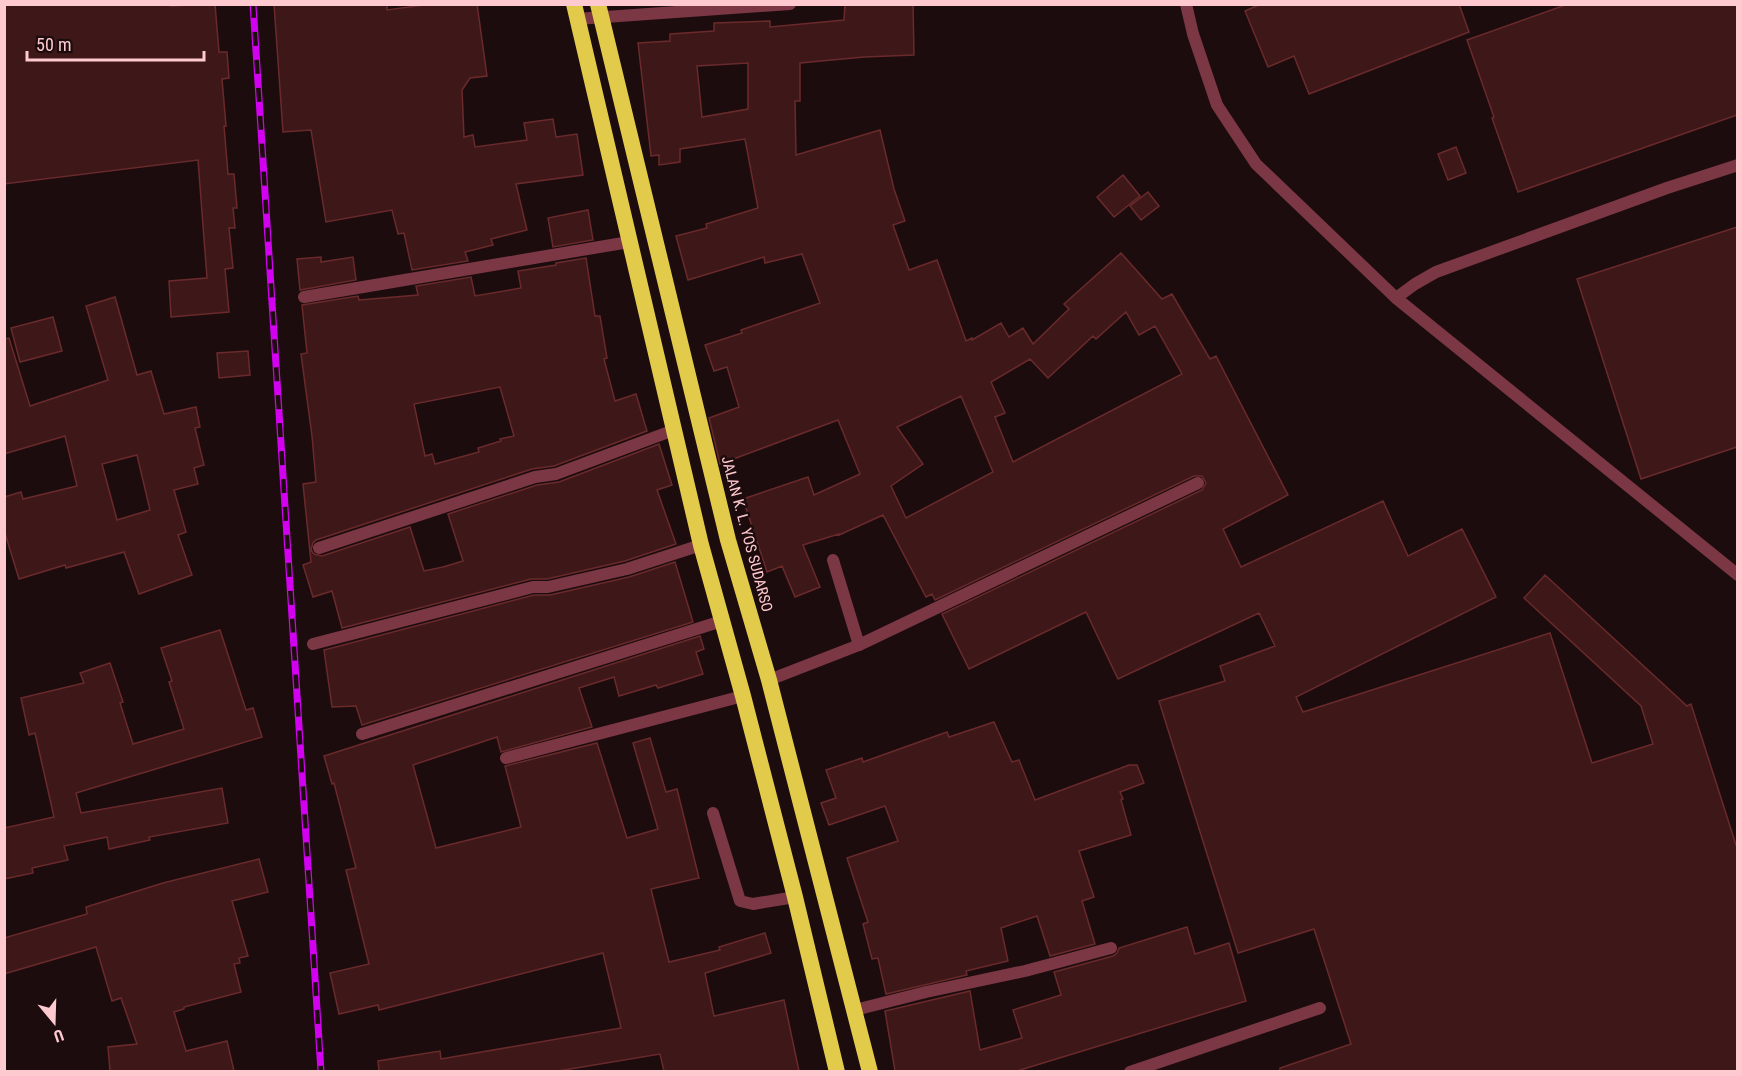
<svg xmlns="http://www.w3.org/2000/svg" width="1742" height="1076" font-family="'Roboto Condensed',sans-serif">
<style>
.building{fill:#3e1819;stroke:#6a2a2c;stroke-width:1.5;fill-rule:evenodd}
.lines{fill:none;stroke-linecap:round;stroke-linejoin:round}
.service{stroke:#7c3744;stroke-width:12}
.minor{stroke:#7c3744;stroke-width:12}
.trunk{stroke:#e2ca4b;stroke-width:16}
.rail-casing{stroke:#d202f1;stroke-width:7}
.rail{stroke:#1d0c0d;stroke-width:4.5;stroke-dasharray:14;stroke-linecap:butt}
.labels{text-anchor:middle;stroke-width:5;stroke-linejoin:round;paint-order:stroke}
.street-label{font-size:15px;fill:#fec9cf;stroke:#1d0c0d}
</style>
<rect width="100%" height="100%" fill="#1d0c0d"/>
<g class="building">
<polygon points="4,4 171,4 171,6 215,4 219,52 227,52 229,78 222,79 226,126 224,126 228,174 234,174 237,208 233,208 235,228 229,228 233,268 225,269 229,312 171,317 169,281 207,278 198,160 4,184"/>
<polygon points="274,4 387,4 387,10 431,4 477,4 487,76 470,78 462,90 464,137 473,135 475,147 527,140 524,123 553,119 556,137 577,134 583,175 516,184 527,230 491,239 493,245 465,252 468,261 412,270 404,233 398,234 392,210 326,222 311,130 283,132"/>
<path d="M845,4H913L914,55L864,57L800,63V101H795L796,155L880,130L894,189L905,221L893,225L909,270L937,260L966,341L972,338V340L1001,323L1009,337L1023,328L1033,344L1069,309L1064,304L1121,253L1162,299L1172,294L1210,359L1216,356L1288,495L1223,529L1241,567L1383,501L1408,556L1462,529L1496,597L1296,697L1303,712L1550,633L1592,763L1653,744L1641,706L1524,598L1545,575L1687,706L1691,704L1737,848V1071H1280V1068L1351,1044L1314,929L1238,953L1159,701L1225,681L1220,666L1275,646L1259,613L1118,679L1086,612L969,669L942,614L1202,490L1206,483L1202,476H1194L935,600L932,594L926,597L883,515L839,535V534L803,545L820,587L795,597L782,566L767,572L743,499L808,477L814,495L860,474L838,420L720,464L709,418L739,407L727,367L714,371L705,345L742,333L741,330L820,303L802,254L765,263L764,257L688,280L676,236L707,228L706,224L758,208L745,139L680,149V162L659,165V155L651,156L638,43L670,41V34L714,31V23L770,21V27L844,20ZM748,63V109L702,117L697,66ZM1126,312L1139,335L1155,326L1182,374L1013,462L995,417L1005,413L991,382L1030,359L1048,378L1093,336L1096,339ZM961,396L993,472L906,518L891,486L923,464L897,427Z"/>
<polygon points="1261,4 1459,4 1469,32 1309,94 1294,56 1268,67 1245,11"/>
<polygon points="1568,4 1737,4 1737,115 1518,192 1492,118 1494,117 1467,40"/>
<polygon points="1456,147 1466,173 1448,180 1438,154"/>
<polygon points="1123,175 1140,196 1114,217 1097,197"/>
<polygon points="1148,192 1159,206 1141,220 1130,206"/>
<polygon points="588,210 593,240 553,247 548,218"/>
<polygon points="1737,227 1737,447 1641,479 1577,279"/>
<polygon points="321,257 321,262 353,257 356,280 300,290 297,259"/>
<path d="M586,258L595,316H600L607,358L604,359L615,401L636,394L647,431L554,466L532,469L316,540L313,543L311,550L314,554L322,556L410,527L424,571L443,567L463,561L448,514L537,485L559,482L659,444L672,485L657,490L676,544L625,561L547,579H531L342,628L332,591L313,597L303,565L311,562L303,484L316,482L312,436L301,354L307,353L302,305L358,296L359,300L418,295L416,286L471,277L475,296L521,288L518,271L556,265V263ZM500,387L514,436L500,439L501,441L478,448L479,452L435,464L432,454L425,456L414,404Z"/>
<path d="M115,297L137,375L151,371L164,414L196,407L200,427L195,428L204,465L194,468L198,484L174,490L186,532L178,535L192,575L139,594L124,552L66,568L65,565L19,579L4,530V497L21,492L23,499L77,486L65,436L4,454V339L9,338L30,406L108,380L86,306ZM137,455L150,510L117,520L102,464Z"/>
<polygon points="53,317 62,351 20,362 11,328"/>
<polygon points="248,351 250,375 219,378 217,353"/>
<polygon points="675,562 693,622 362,725 356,706 332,707 324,650 534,595 550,595 629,577"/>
<polygon points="220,630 246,710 253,708 262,737 76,793 81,813 222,788 228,823 149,837 150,840 109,849 107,837 64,846 68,860 32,868 33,873 4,879 4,828 54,817 35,733 29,735 21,698 84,683 80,673 110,663 123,702 120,703 133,744 184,729 169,682 172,681 161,648"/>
<polygon points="700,636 704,649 696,652 703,674 658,688 656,685 619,696 614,677 579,688 592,727 501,752 497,737 413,765 436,848 521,827 505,766 597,743 627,838 658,829 633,743 650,738 666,792 677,789 699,878 651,889 669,962 720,950 719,947 765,933 771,953 705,973 714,1016 784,1000 799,1071 664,1071 660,1054 558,1071 379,1071 378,1061 440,1051 441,1059 621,1028 603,953 379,1010 378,1005 339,1014 330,973 369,964 346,870 356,868 334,783 332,784 324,756"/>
<polygon points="994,722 1012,762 1019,760 1035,800 1129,765 1137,765 1144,783 1120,792 1123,799 1121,800 1131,835 1079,851 1094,897 1082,901 1095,944 1050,956 1037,916 1001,928 1008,961 966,971 967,975 886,994 878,958 872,959 863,924 868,922 847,858 898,841 885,806 829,825 821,803 836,798 826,770 862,758 863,762 947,732 949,737"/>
<polygon points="259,859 268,892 232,901 248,956 239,958 240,963 234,964 241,992 184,1007 184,1009 174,1012 186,1051 227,1041 234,1071 110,1071 108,1047 137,1044 121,998 112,1001 96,947 4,974 4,938 87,914 86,907 163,883"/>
<polygon points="1187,927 1195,954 1229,943 1246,1001 1017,1071 895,1071 885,1011 970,991 980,1050 1022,1038 1013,1010 1061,995 1054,972 1113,956 1117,953 1119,948"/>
</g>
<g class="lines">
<g class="service">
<polyline points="1186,4 1193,34 1217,105 1256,164 1396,298 1738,575"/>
<polyline points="577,19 790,4"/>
<polyline points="304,297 629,242"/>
<polyline points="1396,298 1415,284 1436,272 1667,188 1738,165"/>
<polyline points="859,645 1198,483"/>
<polyline points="769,680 859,645 833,560"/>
<polyline points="713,813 740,901 753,904 795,897"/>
<polyline points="1130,1072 1320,1008"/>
</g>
<g class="minor">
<polyline points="319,548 535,477 556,474 674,430"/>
<polyline points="313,644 533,587 548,587 627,569 701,545"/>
<polyline points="362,734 722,621"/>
<polyline points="506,758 743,696"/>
<polyline points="855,1010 926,992 1025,971 1111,948"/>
</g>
<g class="trunk">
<polyline points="574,4 701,545 743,696 795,897 837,1072"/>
<polyline points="598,4 728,540 769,680 870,1072"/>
</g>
<g class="rail-casing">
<polyline id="rail" points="253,4 321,1072"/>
</g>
<use href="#rail" class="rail"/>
</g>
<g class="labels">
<g class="street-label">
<text transform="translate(747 534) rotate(75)" y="5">JALAN K. L. YOS SUDARSO</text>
</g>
</g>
<rect width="1742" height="1076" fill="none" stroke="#fec9cf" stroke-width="12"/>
<g transform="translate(54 1022) rotate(161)" stroke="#1d0c0d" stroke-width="4.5" paint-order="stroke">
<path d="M0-4.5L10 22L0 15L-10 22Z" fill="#fec9cf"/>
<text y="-9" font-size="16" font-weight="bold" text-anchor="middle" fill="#fec9cf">U</text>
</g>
<path d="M27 51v9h177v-9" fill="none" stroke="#fec9cf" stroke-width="3"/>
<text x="36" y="51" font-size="18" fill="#fec9cf" stroke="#1d0c0d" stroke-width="4.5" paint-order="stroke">50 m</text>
</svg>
